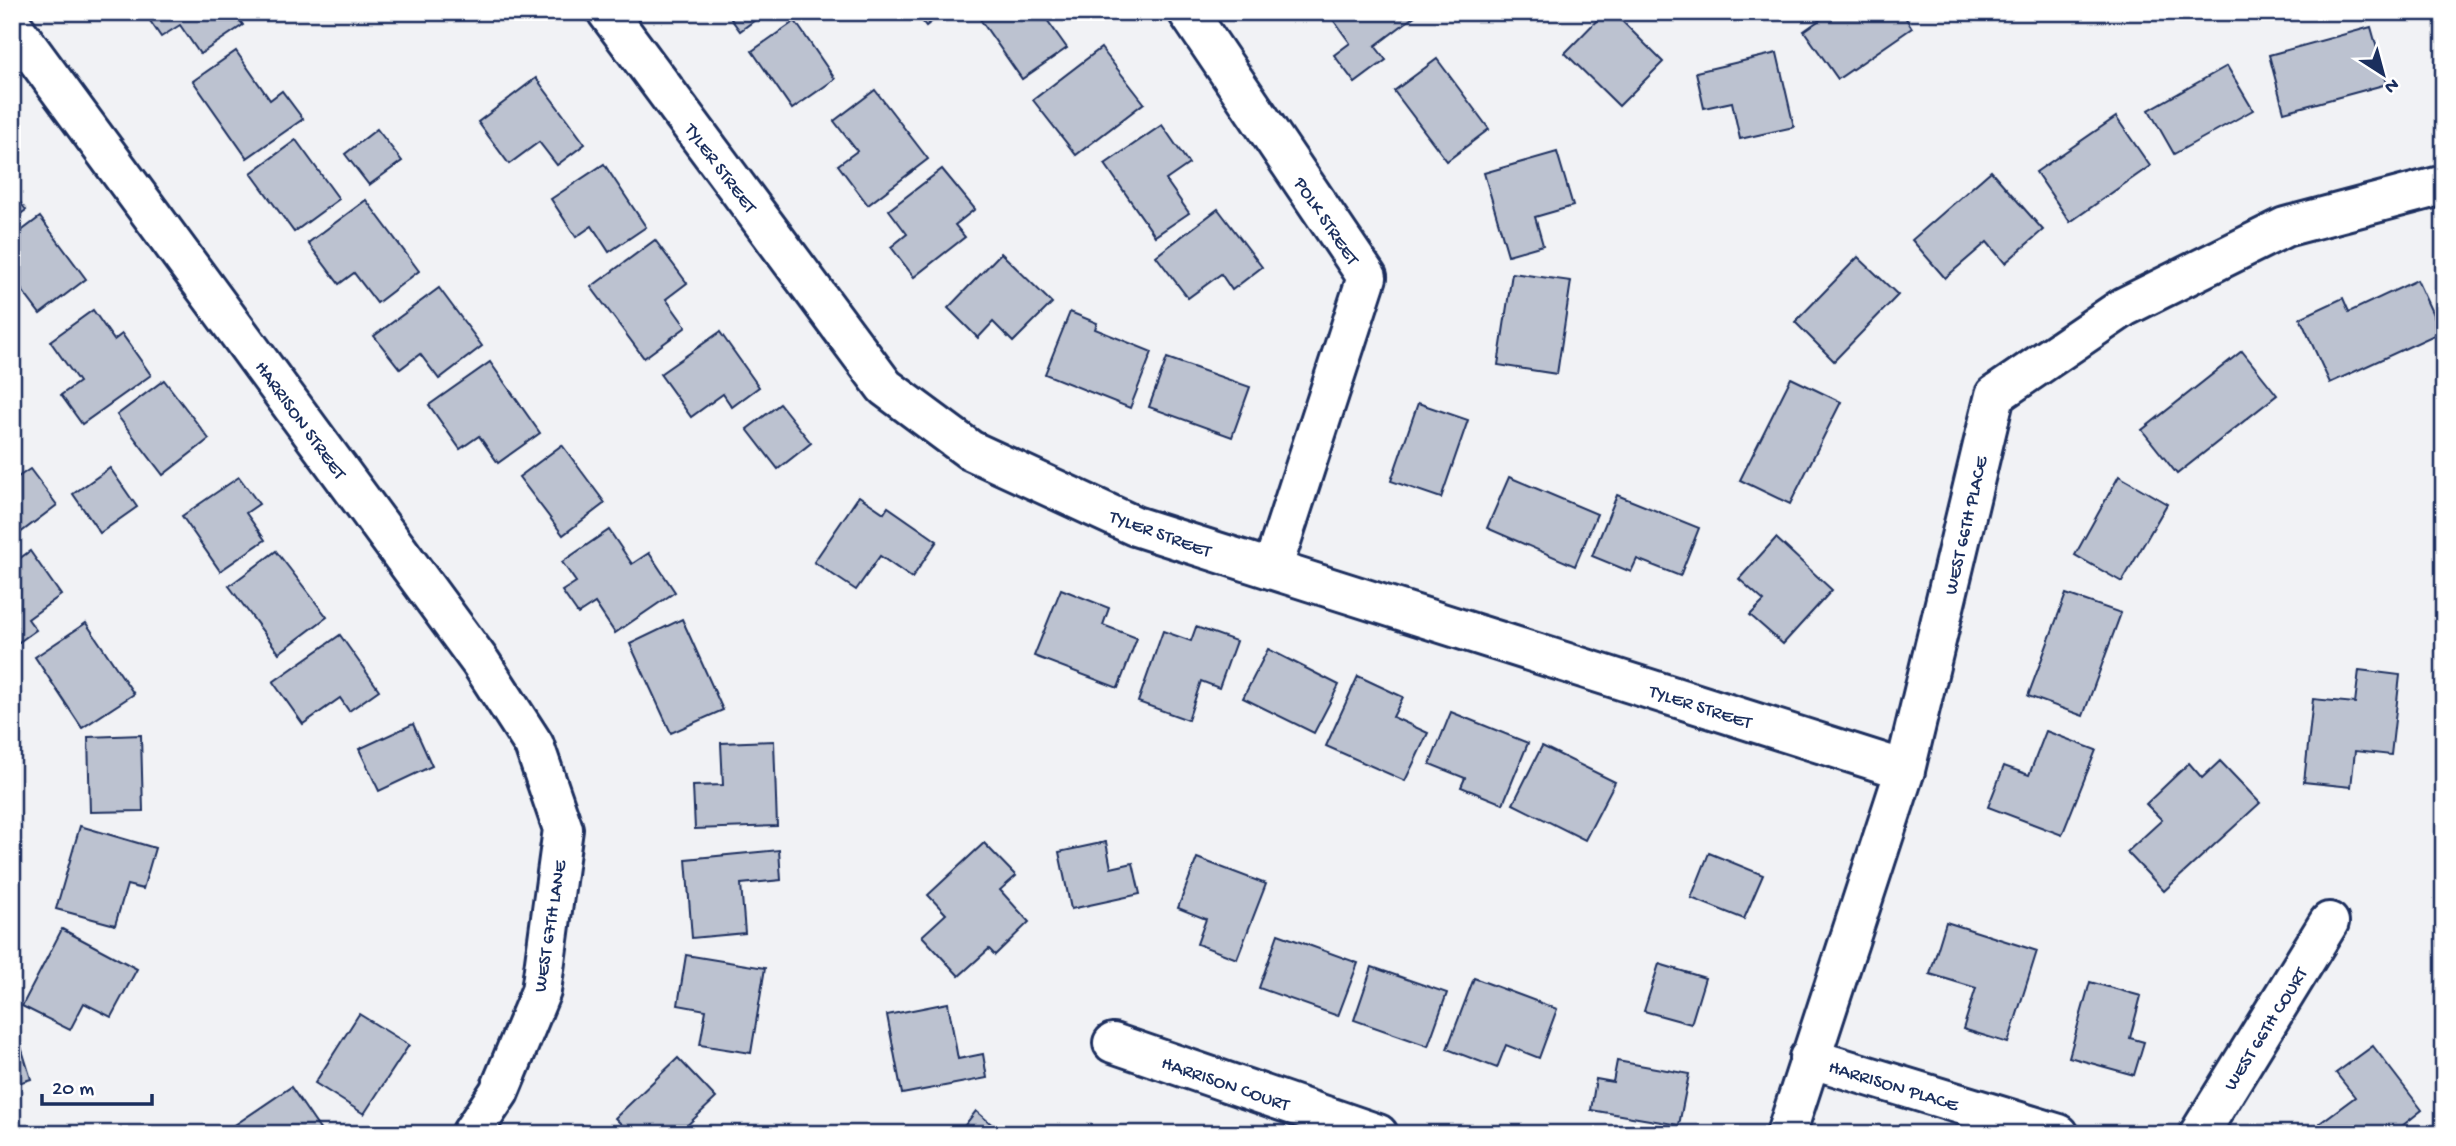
<svg xmlns="http://www.w3.org/2000/svg" width="2456" height="1146" font-family="'Gochi Hand',sans-serif">
<style>
.building{fill:#bcc2d0;stroke:#1b2f5e;stroke-width:2}
.lines{fill:none;stroke-linecap:round;stroke-linejoin:round}
.minor-casing{stroke:#1b2f5e;stroke-width:44}
.minor{stroke:#fff;stroke-width:38}
.labels{text-anchor:middle;stroke-width:7;stroke-linejoin:round;paint-order:stroke}
.street-label{font-size:19px;fill:#1b2f5e;stroke:#fff}
</style>
<rect width="100%" height="100%" fill="#f1f2f5"/>
<filter id="ink" filterUnits="userSpaceOnUse"><feTurbulence type="fractalNoise" baseFrequency=".0143" numOctaves="2"/><feDisplacementMap in="SourceGraphic" scale="14" xChannelSelector="R" yChannelSelector="G"/><feConvolveMatrix kernelMatrix="1 2 1 2 8 2 1 2 1" color-interpolation-filters="sRGB"/></filter>
<g filter="url(#ink)">
<g class="building">
<polygon points="144,12 234,12 243,25 200,54 180,25 161,37"/>
<polygon points="726,12 766,12 740,31"/>
<polygon points="915,12 944,12 926,26"/>
<polygon points="975,12 1052,12 1045,17 1067,48 1022,79"/>
<polygon points="1331,12 1420,12 1375,46 1386,60 1355,83 1334,55 1350,43 1329,14"/>
<polygon points="1605,12 1613,12 1663,62 1619,106 1565,53"/>
<polygon points="1831,12 1902,12 1912,28 1838,79 1804,31"/>
<polygon points="795,21 835,79 792,109 752,51"/>
<polygon points="2371,27 2387,84 2284,112 2269,55"/>
<polygon points="1101,48 1144,103 1076,155 1033,100"/>
<polygon points="236,51 270,100 282,91 303,119 247,158 193,81"/>
<polygon points="1777,53 1794,127 1740,139 1732,102 1704,108 1696,72"/>
<polygon points="1437,59 1489,129 1447,161 1394,91"/>
<polygon points="2227,66 2253,110 2174,154 2149,110"/>
<polygon points="536,78 585,144 557,165 539,142 509,164 478,122"/>
<polygon points="875,90 928,159 868,205 838,165 857,151 834,121"/>
<polygon points="2116,117 2150,166 2070,222 2036,172"/>
<polygon points="1162,125 1189,164 1166,180 1189,213 1155,236 1105,164"/>
<polygon points="377,129 402,161 369,185 345,154"/>
<polygon points="296,140 339,199 294,232 251,173"/>
<polygon points="1557,152 1573,206 1535,217 1543,245 1508,255 1484,173"/>
<polygon points="604,164 646,227 609,252 592,226 576,237 551,199"/>
<polygon points="942,169 975,209 955,225 965,237 914,277 891,247 907,234 889,210"/>
<polygon points="1991,171 2043,230 2005,263 1987,242 1945,278 1912,240"/>
<polygon points="12,192 26,210 12,220"/>
<polygon points="366,200 419,271 377,303 354,273 339,284 308,243"/>
<polygon points="1218,209 1262,267 1232,290 1221,274 1188,298 1156,256"/>
<polygon points="40,217 86,279 40,314 12,277 12,238"/>
<polygon points="655,240 687,283 666,299 686,327 644,358 591,287"/>
<polygon points="1001,253 1052,303 1013,342 993,322 978,338 948,308"/>
<polygon points="1858,257 1898,295 1834,361 1795,322"/>
<polygon points="1512,273 1571,281 1557,374 1498,365"/>
<polygon points="2417,280 2441,332 2330,383 2300,318 2343,298 2349,312"/>
<polygon points="439,288 482,346 439,379 420,354 400,369 374,336"/>
<polygon points="93,310 114,340 122,334 151,375 82,424 61,395 79,382 50,341"/>
<polygon points="1070,312 1097,323 1095,329 1152,352 1130,408 1045,374"/>
<polygon points="720,332 759,387 732,407 723,394 691,417 660,374"/>
<polygon points="2242,351 2277,395 2177,474 2142,430"/>
<polygon points="1167,358 1250,387 1232,437 1149,407"/>
<polygon points="490,362 540,433 498,463 479,436 460,449 429,405"/>
<polygon points="1791,378 1841,402 1790,504 1740,480"/>
<polygon points="164,380 209,439 163,475 117,415"/>
<polygon points="1418,403 1468,420 1441,498 1391,481"/>
<polygon points="780,404 811,443 778,469 747,429"/>
<polygon points="562,445 605,503 563,535 519,477"/>
<polygon points="110,468 137,507 100,533 73,494"/>
<polygon points="30,469 57,505 20,533 12,522 12,481"/>
<polygon points="2119,476 2167,504 2122,582 2075,555"/>
<polygon points="239,477 259,504 246,513 265,540 220,571 182,516"/>
<polygon points="1509,477 1597,514 1575,566 1487,528"/>
<polygon points="1617,495 1699,528 1680,576 1637,559 1631,572 1592,556"/>
<polygon points="859,496 884,513 888,507 937,541 912,578 880,556 856,590 814,562"/>
<polygon points="609,530 632,564 649,553 675,592 615,633 595,603 578,614 562,591 576,582 562,562"/>
<polygon points="1776,538 1832,590 1783,644 1750,615 1764,601 1739,579"/>
<polygon points="30,551 61,595 28,619 36,630 12,647 12,564"/>
<polygon points="276,551 327,617 279,653 229,586"/>
<polygon points="1061,589 1109,608 1103,625 1137,638 1118,688 1034,656"/>
<polygon points="2066,594 2121,613 2083,716 2028,696"/>
<polygon points="682,619 723,710 671,733 630,644"/>
<polygon points="86,623 134,694 82,728 35,657"/>
<polygon points="1196,627 1236,641 1219,688 1201,681 1188,720 1138,702 1163,631 1191,641"/>
<polygon points="340,635 379,690 349,711 340,698 303,724 273,682"/>
<polygon points="1268,649 1339,685 1314,733 1243,698"/>
<polygon points="2359,670 2400,675 2391,755 2355,751 2351,787 2304,782 2313,699 2355,703"/>
<polygon points="1358,676 1403,697 1393,717 1428,733 1405,781 1326,746"/>
<polygon points="1451,712 1528,743 1503,804 1461,787 1465,778 1430,764"/>
<polygon points="413,724 432,766 379,791 359,749"/>
<polygon points="2046,731 2096,750 2062,835 1988,807 2004,766 2029,775"/>
<polygon points="141,735 143,811 90,812 88,737"/>
<polygon points="774,741 777,826 695,829 693,786 723,785 721,743"/>
<polygon points="1542,746 1615,782 1585,840 1513,804"/>
<polygon points="2220,761 2260,803 2164,891 2127,852 2162,820 2146,804 2189,763 2202,778"/>
<polygon points="80,826 155,848 143,889 127,885 115,925 56,909"/>
<polygon points="1106,842 1111,868 1133,863 1140,894 1071,909 1059,852"/>
<polygon points="984,843 1016,876 1000,890 1029,922 995,955 989,949 959,976 922,936 946,914 928,895"/>
<polygon points="779,850 781,880 741,884 745,933 692,938 686,859"/>
<polygon points="1709,853 1763,875 1744,919 1691,898"/>
<polygon points="1197,858 1266,884 1237,959 1197,944 1206,919 1178,908"/>
<polygon points="1946,922 2037,951 2008,1043 1963,1029 1976,988 1930,974"/>
<polygon points="62,929 137,969 111,1017 84,1003 70,1030 22,1006"/>
<polygon points="1278,934 1358,963 1338,1016 1259,988"/>
<polygon points="686,955 765,968 751,1053 700,1045 706,1010 678,1005"/>
<polygon points="1659,964 1705,978 1691,1024 1644,1011"/>
<polygon points="1372,967 1447,993 1428,1046 1354,1020"/>
<polygon points="1474,978 1557,1009 1539,1058 1506,1045 1497,1068 1447,1049"/>
<polygon points="2090,982 2141,996 2130,1038 2144,1042 2134,1075 2069,1057"/>
<polygon points="948,1003 958,1059 983,1054 987,1078 902,1094 887,1015"/>
<polygon points="359,1014 409,1045 364,1114 315,1083"/>
<polygon points="15,1027 31,1079 12,1085 12,1028"/>
<polygon points="2373,1046 2422,1110 2392,1134 2328,1134 2320,1123 2355,1097 2336,1073"/>
<polygon points="678,1058 716,1098 678,1134 631,1134 615,1118"/>
<polygon points="1617,1061 1689,1074 1679,1125 1591,1110 1596,1079 1613,1082"/>
<polygon points="291,1087 323,1134 223,1133"/>
<polygon points="976,1111 1003,1134 958,1134"/>
<polygon points="1016,1126 1024,1134 1010,1134"/>
</g>
<g class="lines">
<g class="minor-casing">
<g id="minor">
<polyline points="607,12 885,387 970,450 1135,526 1905,770"/>
<polyline points="1188,12 1367,277 1272,569"/>
<polyline points="12,25 481,663 534,745 563,829 541,991 499,1092 471,1134"/>
<polyline points="1113,1043 1378,1134"/>
<polyline points="1809,1058 2059,1134"/>
<polyline points="1786,1134 1905,770 1995,395 2124,307 2285,227 2444,185"/>
<polyline points="2199,1134 2329,922"/>
</g>
</g>
<use href="#minor" class="minor"/>
</g>
</g>
<g class="labels">
<g class="street-label">
<text transform="translate(722 167) rotate(53)" y="7">TYLER STREET</text>
<text transform="translate(1328 220) rotate(56)" y="7">POLK STREET</text>
<text transform="translate(302 419) rotate(54)" y="7">HARRISON STREET</text>
<text transform="translate(1964 525) rotate(-77)" y="7">WEST 66TH PLACE</text>
<text transform="translate(1161 532) rotate(20)" y="7">TYLER STREET</text>
<text transform="translate(1701 705) rotate(18)" y="7">TYLER STREET</text>
<text transform="translate(548 926) rotate(-81)" y="7">WEST 67TH LANE</text>
<text transform="translate(2264 1028) rotate(-58)" y="7">WEST 66TH COURT</text>
<text transform="translate(1226 1082) rotate(19)" y="7">HARRISON COURT</text>
<text transform="translate(1894 1084) rotate(17)" y="7">HARRISON PLACE</text>
</g>
</g>
<rect width="2456" height="1146" fill="none" stroke="#fff" stroke-width="42"/>
<rect x="21" y="21" width="2414" height="1104" fill="none" stroke="#1b2f5e" stroke-width="2.5" filter="url(#ink)"/>
<g transform="translate(2383 74) rotate(144)" stroke="#ffffff" stroke-width="5" paint-order="stroke">
<path d="M0-5L12 26L0 18L-12 26Z" fill="#1b2f5e"/>
<text y="-10" font-size="19" font-weight="bold" text-anchor="middle" fill="#1b2f5e">N</text>
</g>
<path d="M42 1094v10h110v-10" fill="none" stroke="#1b2f5e" stroke-width="3.5"/>
<text x="52" y="1094" font-size="21" fill="#1b2f5e" stroke="#ffffff" stroke-width="5" paint-order="stroke">20 m</text>
</svg>
